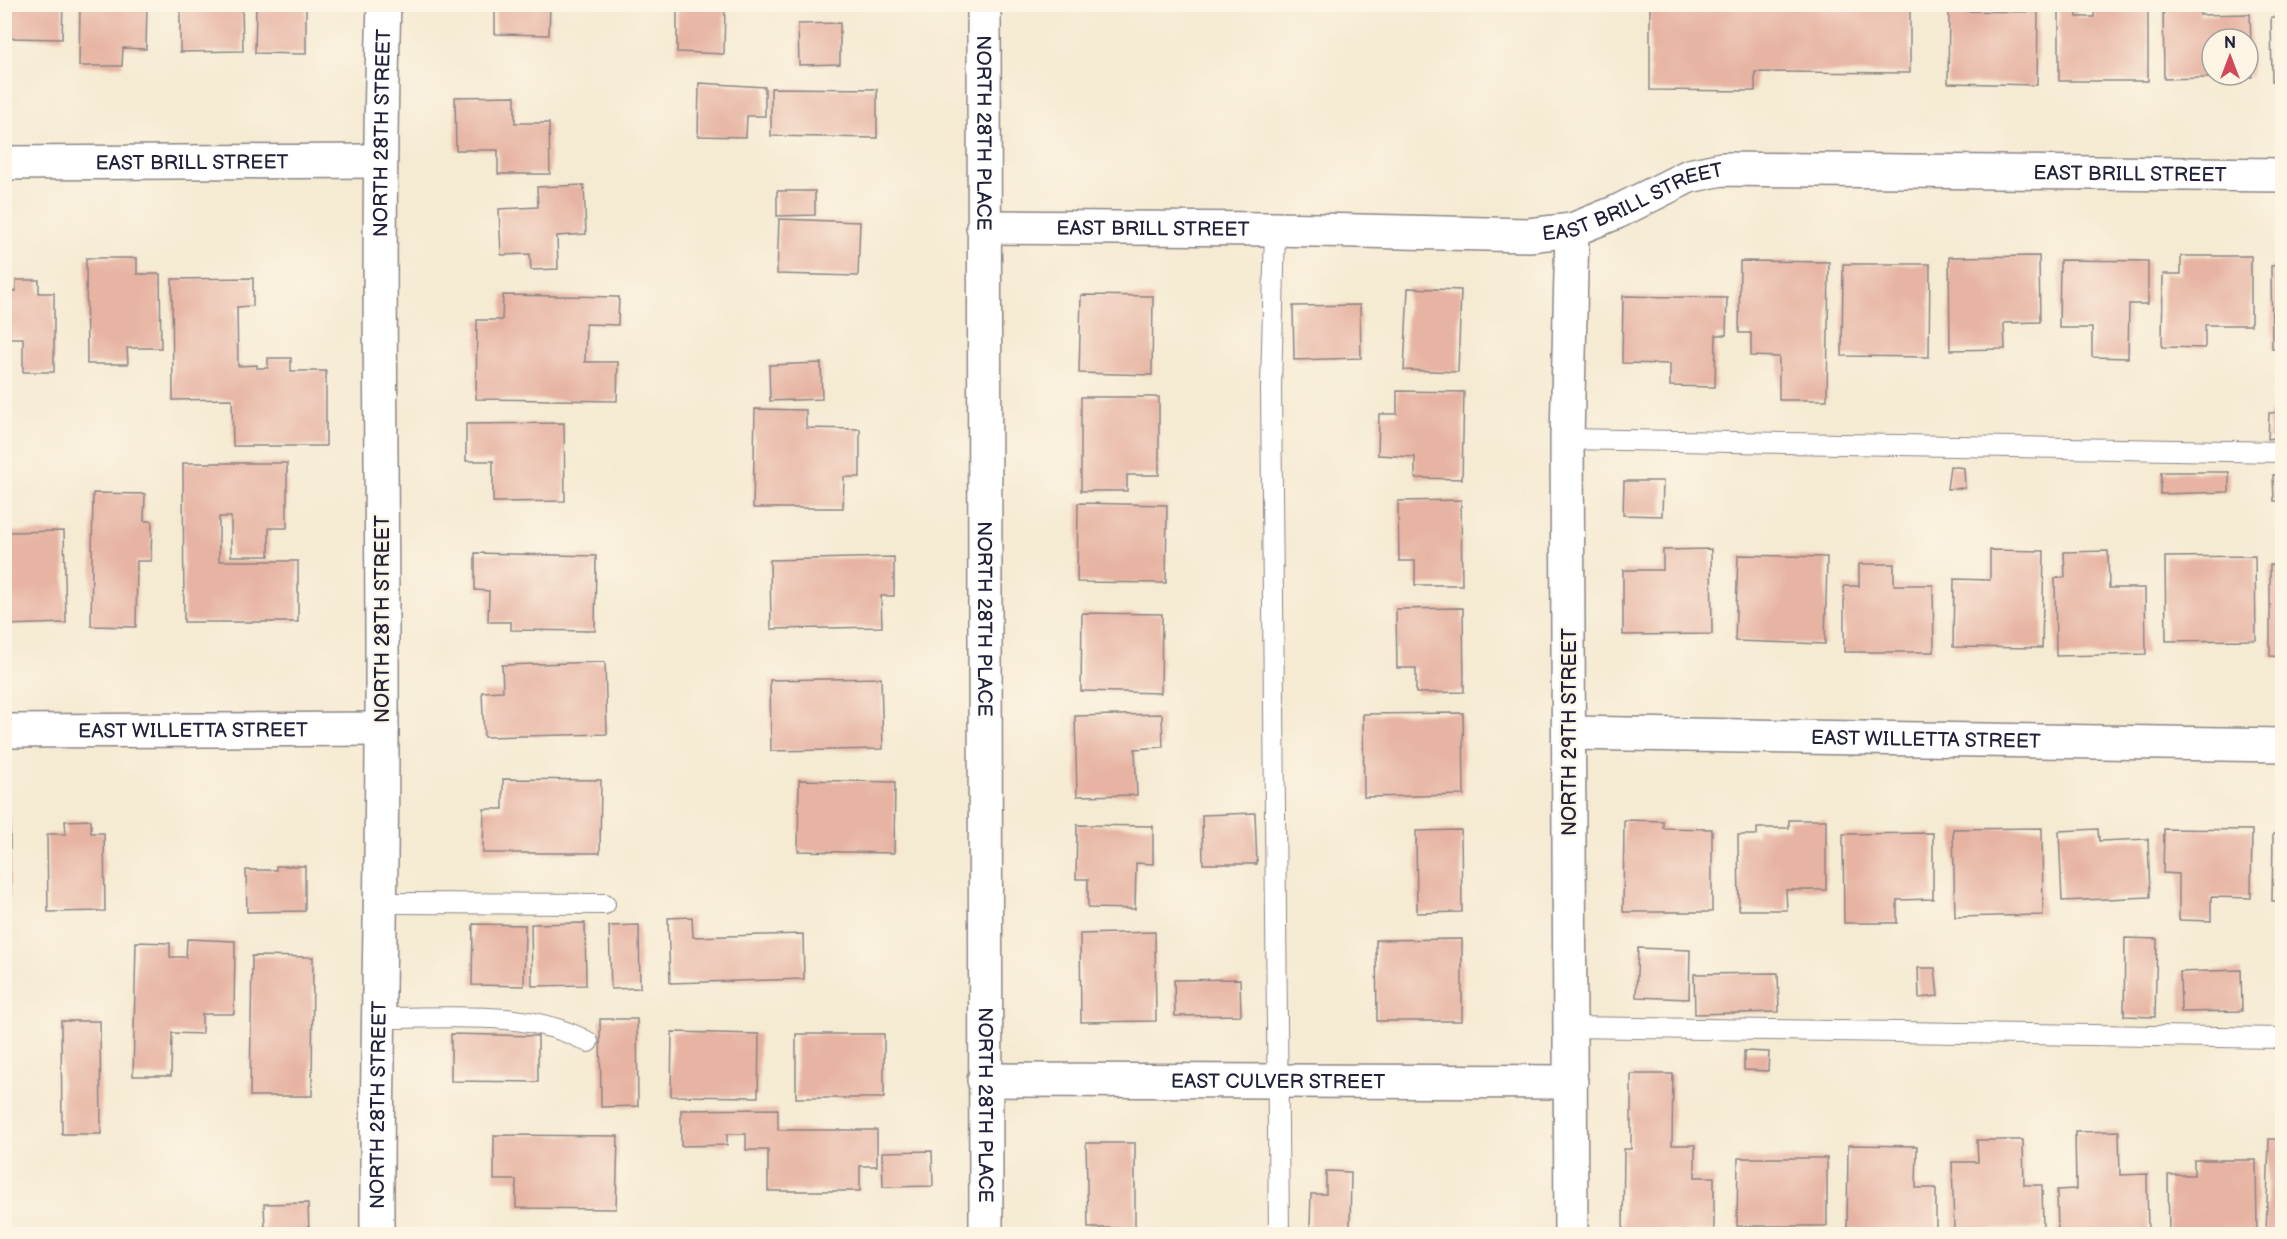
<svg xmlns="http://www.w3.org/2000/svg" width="2287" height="1239" font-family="'Balsamiq Sans',sans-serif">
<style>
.building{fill:#e7b4a3}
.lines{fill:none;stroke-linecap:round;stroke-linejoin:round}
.lane-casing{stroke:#8c8686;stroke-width:22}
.street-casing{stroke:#8c8686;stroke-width:36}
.lane{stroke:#fff;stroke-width:20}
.street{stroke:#fff;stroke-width:33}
.labels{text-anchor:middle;stroke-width:4.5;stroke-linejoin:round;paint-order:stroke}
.street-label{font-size:20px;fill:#22223b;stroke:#fcf5e5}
</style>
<rect width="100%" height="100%" fill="#fcf5e5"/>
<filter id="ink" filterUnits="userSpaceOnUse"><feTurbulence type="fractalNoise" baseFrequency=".0167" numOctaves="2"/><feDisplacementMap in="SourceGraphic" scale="12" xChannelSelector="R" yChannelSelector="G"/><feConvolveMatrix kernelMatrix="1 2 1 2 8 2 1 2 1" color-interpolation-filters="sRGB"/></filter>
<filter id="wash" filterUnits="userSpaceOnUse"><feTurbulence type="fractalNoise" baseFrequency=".008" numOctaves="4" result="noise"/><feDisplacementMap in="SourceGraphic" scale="24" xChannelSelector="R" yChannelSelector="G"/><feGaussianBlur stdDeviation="1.35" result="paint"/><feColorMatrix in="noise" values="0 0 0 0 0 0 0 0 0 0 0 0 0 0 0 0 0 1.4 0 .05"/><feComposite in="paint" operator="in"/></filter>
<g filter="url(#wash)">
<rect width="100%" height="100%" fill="#f5ead2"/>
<g id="blocks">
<g class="building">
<polygon points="10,4 63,4 62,39 9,38"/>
<polygon points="80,4 147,4 146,49 123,48 122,66 79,66"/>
<polygon points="180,4 242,4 243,51 180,52"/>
<polygon points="256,4 306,4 306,54 255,53"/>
<polygon points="477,4 550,4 549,35 495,34 495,7"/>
<polygon points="677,4 725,4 724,54 677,52"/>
<polygon points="1650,4 1910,4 1910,73 1755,72 1755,91 1650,90"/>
<polygon points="2059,4 2077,4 2077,17 2094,17 2094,8 2148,7 2148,81 2059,81"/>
<polygon points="2163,4 2200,4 2200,15 2250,14 2252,77 2248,77 2248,39 2212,39 2212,75 2243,77 2164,79"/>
<polygon points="1949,11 2038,12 2037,85 1948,83"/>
<polygon points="2271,17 2282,17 2282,81 2272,81"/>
<polygon points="840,23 840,64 799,65 798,24"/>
<polygon points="699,83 765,87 765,116 747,116 746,137 698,136"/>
<polygon points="771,88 877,89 877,138 771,136"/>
<polygon points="515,96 515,123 549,123 550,174 498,174 498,150 456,150 455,97"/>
<polygon points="584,185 586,234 557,236 558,269 531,270 530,254 501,255 499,209 538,207 537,187"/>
<polygon points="777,191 815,191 815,215 777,216"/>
<polygon points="779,219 860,222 858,276 777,274"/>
<polygon points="2039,256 2040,322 2004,323 2005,349 1950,350 1949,257"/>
<polygon points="2181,256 2251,256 2251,325 2205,325 2205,348 2162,347 2163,274 2181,274"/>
<polygon points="86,258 137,258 137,274 160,274 161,348 127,348 128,364 87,364"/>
<polygon points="2060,260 2148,261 2148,304 2129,304 2128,358 2092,357 2092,328 2059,328"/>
<polygon points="1740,261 1829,262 1827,400 1779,400 1779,357 1751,356 1751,333 1739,333"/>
<polygon points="1843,264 1930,264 1929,357 1842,356"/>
<polygon points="2271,266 2282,266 2282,349 2272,349"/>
<polygon points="253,278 253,306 237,307 238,366 257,365 257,368 268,368 268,358 291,358 291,371 326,371 326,446 233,446 232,399 173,400 172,279"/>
<polygon points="16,280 39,280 39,293 54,293 54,372 23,372 23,338 4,338 4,291 16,291"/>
<polygon points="1408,288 1461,290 1458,372 1404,370"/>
<polygon points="503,295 619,297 618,325 586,324 585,362 618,362 617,401 476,399 477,320 502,320"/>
<polygon points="1081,295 1153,296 1152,375 1079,373"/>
<polygon points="1623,296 1727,298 1726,335 1716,335 1715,387 1670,386 1670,364 1622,363"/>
<polygon points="1360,305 1361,358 1294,360 1293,306"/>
<polygon points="821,363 822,399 770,401 769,365"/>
<polygon points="1397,391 1464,392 1462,479 1415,478 1415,457 1378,455 1379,414 1397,414"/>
<polygon points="1081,397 1159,397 1159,475 1127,475 1127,491 1081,491"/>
<polygon points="755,409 806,410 806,428 860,429 860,477 844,477 843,508 753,508"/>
<polygon points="2282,412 2282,437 2268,439 2269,413"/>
<polygon points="564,423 565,501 493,502 493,461 466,461 466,424"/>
<polygon points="183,463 287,463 287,528 269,528 269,556 231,556 231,517 219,517 219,561 298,561 298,622 184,622"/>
<polygon points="1950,466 1964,468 1965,488 1947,489"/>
<polygon points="2161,472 2229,472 2229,492 2160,494"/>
<polygon points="2273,475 2282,475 2282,501 2274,501"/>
<polygon points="1624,481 1663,481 1662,516 1623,515"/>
<polygon points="93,493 145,494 144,521 152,521 151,561 137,561 136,627 91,626"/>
<polygon points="1461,500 1462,585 1415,585 1415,561 1399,561 1398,501"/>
<polygon points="1078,503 1167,505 1166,583 1077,582"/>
<polygon points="64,531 66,623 6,625 4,532"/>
<polygon points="1711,549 1712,634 1623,635 1623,570 1663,570 1663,550"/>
<polygon points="1990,550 2044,551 2042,648 1953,647 1954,579 1990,580"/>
<polygon points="2108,551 2109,588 2145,588 2146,654 2056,656 2055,578 2065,577 2064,552"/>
<polygon points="475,553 596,556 595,631 511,630 511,622 488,622 489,591 475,590"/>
<polygon points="1738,555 1827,557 1825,644 1735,641"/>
<polygon points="2255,556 2256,640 2166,641 2165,557"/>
<polygon points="894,557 894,596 881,596 882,627 771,629 770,560"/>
<polygon points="1859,564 1894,564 1894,585 1933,585 1934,652 1844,652 1844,586 1859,586"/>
<polygon points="2270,565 2282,565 2282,657 2270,656"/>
<polygon points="1463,608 1464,692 1416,693 1416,668 1397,668 1396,609"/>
<polygon points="1082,613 1162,614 1161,693 1081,691"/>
<polygon points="605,662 607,734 484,737 482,692 503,691 502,665"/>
<polygon points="881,678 883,749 771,751 770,680"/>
<polygon points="1463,713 1464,795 1364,797 1363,714"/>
<polygon points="1162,714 1163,747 1135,749 1137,795 1077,796 1075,716"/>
<polygon points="503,779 601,780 600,853 483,853 484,809 503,809"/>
<polygon points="799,780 895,782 894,853 798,851"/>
<polygon points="1255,813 1257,864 1203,864 1202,815"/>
<polygon points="4,818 10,819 10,897 4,897"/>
<polygon points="91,820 91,833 104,833 105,911 48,912 47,834 66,834 65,821"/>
<polygon points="1624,820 1663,821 1663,828 1712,829 1712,912 1623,912"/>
<polygon points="1789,820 1826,820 1826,890 1786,890 1787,910 1739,910 1738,835 1757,835 1757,828 1789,828"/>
<polygon points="1077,825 1153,826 1153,864 1136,863 1135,909 1088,908 1088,879 1076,879"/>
<polygon points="2042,828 2043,915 1955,917 1953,829"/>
<polygon points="2098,829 2099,841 2148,839 2150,897 2062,901 2059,831"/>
<polygon points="2164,829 2252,830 2251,898 2211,897 2211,921 2179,920 2179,874 2163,873"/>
<polygon points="1461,830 1462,912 1417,913 1416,831"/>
<polygon points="1933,833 1933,899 1897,900 1897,923 1844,923 1843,834"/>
<polygon points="2273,834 2282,834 2282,901 2272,901"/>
<polygon points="276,866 305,866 305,911 247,912 246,870 276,870"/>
<polygon points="692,917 693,937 803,934 804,979 670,983 668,918"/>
<polygon points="585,923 586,985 532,986 531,924"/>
<polygon points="473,924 525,925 524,986 472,985"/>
<polygon points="639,925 640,988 611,989 609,926"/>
<polygon points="1155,932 1156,1021 1081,1022 1080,934"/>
<polygon points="2125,938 2157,939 2155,1017 2124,1016"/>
<polygon points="187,939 235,941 234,1014 202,1014 202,1034 172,1033 171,1076 133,1076 136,942 170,943 170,957 186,957"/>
<polygon points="1462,939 1462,1021 1377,1021 1376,940"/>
<polygon points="1638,948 1690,950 1689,999 1636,997"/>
<polygon points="252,956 313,957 312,1096 250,1096"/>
<polygon points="1918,968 1935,968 1938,996 1919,998"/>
<polygon points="2241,970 2242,1011 2181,1012 2180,972"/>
<polygon points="1778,973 1779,1012 1695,1014 1694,974"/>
<polygon points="1240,979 1241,1015 1175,1016 1174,980"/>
<polygon points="600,1019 637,1019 638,1106 601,1107"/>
<polygon points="61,1021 100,1021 101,1134 62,1134"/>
<polygon points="672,1032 759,1034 758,1097 671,1096"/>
<polygon points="451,1034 538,1036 538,1082 451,1081"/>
<rect x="796" y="1034" width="88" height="64"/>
<polygon points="1744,1051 1769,1052 1768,1071 1744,1070"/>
<polygon points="1631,1074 1673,1074 1672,1145 1695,1145 1695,1177 1714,1177 1714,1231 1623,1231 1624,1149 1631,1149"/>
<polygon points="778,1109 778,1130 877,1130 877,1166 860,1166 860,1191 768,1191 768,1150 746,1150 746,1134 727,1134 727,1145 681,1146 681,1110"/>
<polygon points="2119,1131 2120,1175 2147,1174 2148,1234 2058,1234 2057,1190 2076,1189 2075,1132"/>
<polygon points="494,1135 618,1136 616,1209 516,1208 516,1180 494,1180"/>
<polygon points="2269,1139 2282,1139 2282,1234 2266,1234"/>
<polygon points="1977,1140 2023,1140 2024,1185 2042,1185 2043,1228 1954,1230 1952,1162 1978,1162"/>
<polygon points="1086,1143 1135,1143 1135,1228 1088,1228"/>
<polygon points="1848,1145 1917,1146 1916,1188 1936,1188 1936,1232 1847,1230"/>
<polygon points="932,1151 933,1186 883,1187 882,1152"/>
<polygon points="1738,1158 1827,1158 1827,1226 1737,1226"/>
<polygon points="2194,1160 2256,1160 2257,1234 2169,1234 2168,1175 2194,1175"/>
<polygon points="1326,1171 1351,1172 1350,1228 1310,1227 1311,1194 1326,1194"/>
<polygon points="308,1203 309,1234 255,1234 255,1229 265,1229 264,1204"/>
</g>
</g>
</g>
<g filter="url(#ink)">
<use href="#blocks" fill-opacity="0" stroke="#8c8686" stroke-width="1.5"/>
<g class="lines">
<g class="lane-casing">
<g id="lane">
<polyline points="1275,229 1271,388 1279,1234"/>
<polyline points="1567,439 2282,452"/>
<polyline points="380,903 605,904"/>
<path d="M378,1018C445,1019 527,1008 588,1042"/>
<polyline points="1570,1027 2282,1038"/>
</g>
</g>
<g class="street-casing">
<g id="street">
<path id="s1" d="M984,4L986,1234"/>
<path id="s2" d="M4,163L379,161"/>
<path id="s3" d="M983,227L1275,229L1529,235L1572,230L1617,212L1689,176L1722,169L2282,175"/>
<path id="s4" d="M4,731L382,729"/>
<path id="s5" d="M1570,733L2282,745"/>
<path id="s6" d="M984,1080L1571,1082"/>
<path id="s7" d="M377,1234C376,1065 382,897 382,728C383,486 376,246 384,4"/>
<polyline points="1571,1234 1567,439 1572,230"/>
</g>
</g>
<use href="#lane" class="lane"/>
<use href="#street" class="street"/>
</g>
</g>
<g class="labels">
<g class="street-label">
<text dy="7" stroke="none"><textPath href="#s7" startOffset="1101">NORTH 28TH STREET</textPath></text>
<text dy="7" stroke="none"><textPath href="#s1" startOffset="129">NORTH 28TH PLACE</textPath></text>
<text dy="7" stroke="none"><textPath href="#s2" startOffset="188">EAST BRILL STREET</textPath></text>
<text dy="7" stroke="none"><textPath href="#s3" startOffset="1160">EAST BRILL STREET</textPath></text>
<text dy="7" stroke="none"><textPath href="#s3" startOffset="656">EAST BRILL STREET</textPath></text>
<text dy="7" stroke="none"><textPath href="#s3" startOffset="170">EAST BRILL STREET</textPath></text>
<text transform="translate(382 619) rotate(-90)" y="7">NORTH 28TH STREET</text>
<text dy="7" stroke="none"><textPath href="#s1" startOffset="615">NORTH 28TH PLACE</textPath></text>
<text dy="7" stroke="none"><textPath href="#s4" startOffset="189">EAST WILLETTA STREET</textPath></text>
<text transform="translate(1569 732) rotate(-90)" y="7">NORTH 29TH STREET</text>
<text dy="7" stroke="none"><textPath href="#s5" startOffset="356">EAST WILLETTA STREET</textPath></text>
<text dy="7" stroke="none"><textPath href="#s6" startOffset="294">EAST CULVER STREET</textPath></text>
<text dy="7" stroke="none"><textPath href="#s7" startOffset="129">NORTH 28TH STREET</textPath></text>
<text dy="7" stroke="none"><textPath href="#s1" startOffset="1101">NORTH 28TH PLACE</textPath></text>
</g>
</g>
<rect width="2287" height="1239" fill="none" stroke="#fcf5e5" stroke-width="24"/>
<g transform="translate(2230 57)"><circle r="28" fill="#fcf5e5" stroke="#a5a1a1" stroke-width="1.5"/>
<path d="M0-4.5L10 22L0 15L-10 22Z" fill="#d1495b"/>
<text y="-9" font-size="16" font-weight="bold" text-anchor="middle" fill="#22223b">N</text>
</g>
</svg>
